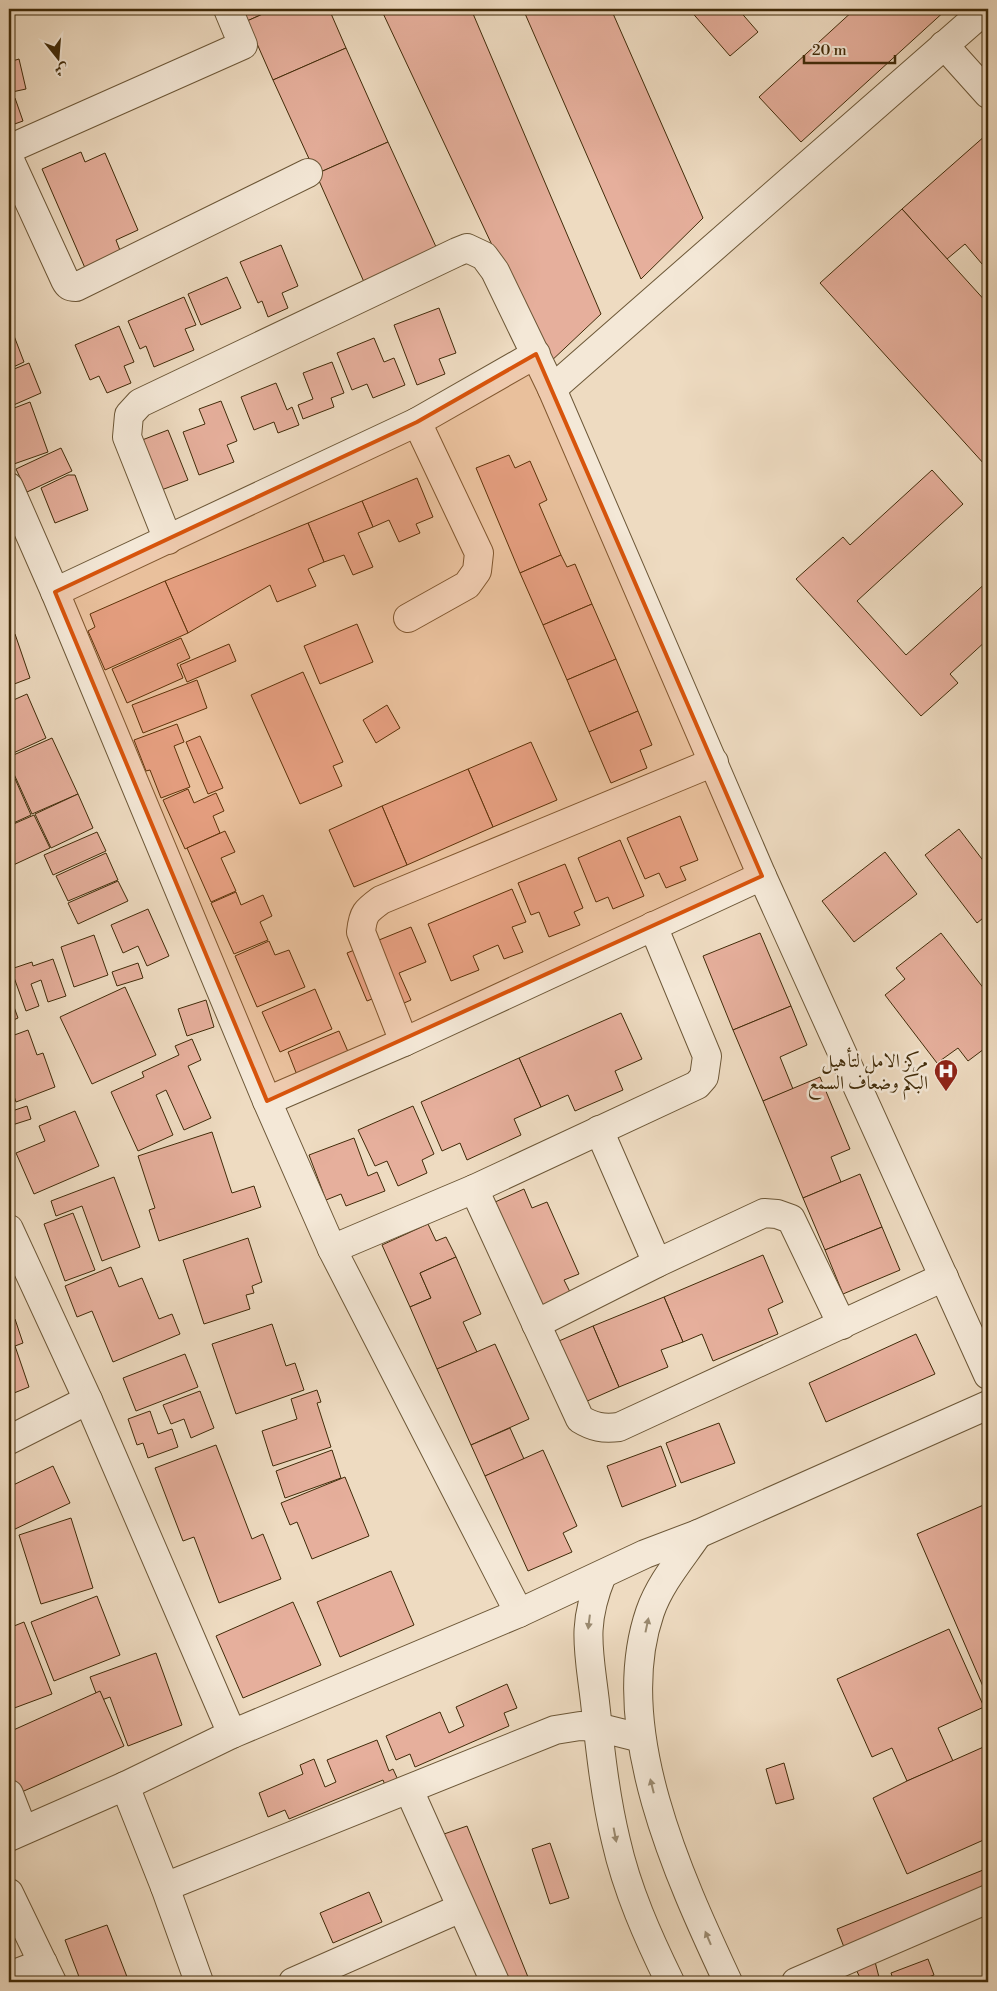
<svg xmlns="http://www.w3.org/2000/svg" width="997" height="1991" font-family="'Libre Bodoni',Amiri,serif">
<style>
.building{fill:#e6af9c;stroke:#412b09}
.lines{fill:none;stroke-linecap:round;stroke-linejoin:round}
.minor-casing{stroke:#6c5737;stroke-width:30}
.minor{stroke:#f4e8d7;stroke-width:28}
.oneway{fill:#9a8a70}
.marked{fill:#d7540c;fill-opacity:0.2;stroke:#d7540c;stroke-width:4;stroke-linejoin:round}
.labels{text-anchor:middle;stroke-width:5;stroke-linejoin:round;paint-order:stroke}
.poi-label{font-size:19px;fill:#412b09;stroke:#f4e8d7;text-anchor:end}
</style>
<rect width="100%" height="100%" fill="#eedbc1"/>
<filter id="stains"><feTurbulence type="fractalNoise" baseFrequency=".004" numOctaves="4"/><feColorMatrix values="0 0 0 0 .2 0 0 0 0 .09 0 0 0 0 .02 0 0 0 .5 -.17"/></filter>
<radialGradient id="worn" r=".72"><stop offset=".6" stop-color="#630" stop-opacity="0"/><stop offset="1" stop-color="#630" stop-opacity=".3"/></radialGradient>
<g class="building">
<polygon points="241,9 274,9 247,21"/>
<polygon points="274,9 329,9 346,48 273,80 247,21"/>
<polygon points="381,9 471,9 601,314 548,364"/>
<polygon points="523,9 611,9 703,218 641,279"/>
<polygon points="689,9 738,9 758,32 730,56"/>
<polygon points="855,9 947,9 801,142 759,97"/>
<polygon points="346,48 388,142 316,174 273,80"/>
<polygon points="19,59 26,89 12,92 9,80 9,62"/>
<polygon points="15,98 23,121 9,126 9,100"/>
<polygon points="986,135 988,138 988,271 965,244 947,259 902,209"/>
<polygon points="388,142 437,249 364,282 316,174"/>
<polygon points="81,152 85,162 105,153 138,230 116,240 121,253 85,268 42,169"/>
<polygon points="902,209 988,304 988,462 985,465 820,283"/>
<polygon points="281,245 298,286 282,293 288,308 268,317 262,301 258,303 240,262"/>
<polygon points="227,277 241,308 201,325 188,294"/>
<polygon points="184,297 196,325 185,329 194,350 154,367 146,346 140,349 128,321"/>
<polygon points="439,308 456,353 439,359 445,374 417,385 394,325"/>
<polygon points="119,326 134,362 124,366 131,383 107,393 99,376 90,380 75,345"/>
<polygon points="11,328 24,362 9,369 9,329"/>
<polygon points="374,338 384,362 394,358 405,385 373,398 367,384 352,390 337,353"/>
<polygon points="332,362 344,393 331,398 334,407 303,419 298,405 313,399 303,373"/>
<polygon points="29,363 41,393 9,407 9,371"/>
<polygon points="276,383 287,410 292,407 299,425 278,433 274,422 254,430 241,397"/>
<polygon points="221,401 237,441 227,445 234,462 199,475 183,432 205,424 199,409"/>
<polygon points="30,402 48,452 11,465 9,458 9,410"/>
<polygon points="168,430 188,480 156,492 137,442"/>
<polygon points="61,448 72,471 27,492 16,469"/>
<polygon points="509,455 515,468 530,461 547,500 539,504 561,555 520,573 476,468"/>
<polygon points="932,470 963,504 857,601 906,655 988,581 988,639 950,674 958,683 921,716 796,579 843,537 850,545"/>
<polygon points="68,475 75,475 88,510 55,523 41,488"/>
<polygon points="417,478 433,517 416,524 420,533 399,542 389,520 373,527 362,501"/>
<polygon points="362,501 373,527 358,533 373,567 353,575 344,555 324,562 308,523"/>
<polygon points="308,523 324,562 308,569 316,586 277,602 270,585 188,633 165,581"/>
<polygon points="561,555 567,567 575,564 592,604 543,625 520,573"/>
<polygon points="165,581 188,633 105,670 88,631 95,627 90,614"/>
<polygon points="592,604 616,659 567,680 543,625"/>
<polygon points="357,624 373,662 320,684 304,646"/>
<polygon points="15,634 30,678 9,686 9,636"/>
<polygon points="181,638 190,658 177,664 183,678 127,703 112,669"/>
<polygon points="229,644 236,661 187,682 180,665"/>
<polygon points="616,659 638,711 589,732 567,680"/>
<polygon points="303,672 343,762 333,766 342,786 300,804 251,695"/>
<polygon points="197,680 207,708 143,733 132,705"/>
<polygon points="27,694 46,738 9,755 9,702"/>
<polygon points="387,705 400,728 376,743 363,720"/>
<polygon points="638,711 652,745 640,750 647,768 611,783 589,732"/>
<polygon points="177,724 184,742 174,746 190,787 161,798 150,770 146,771 134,740"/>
<polygon points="200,736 223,788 208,794 186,742"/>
<polygon points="52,738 78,794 32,814 9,763 9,757"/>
<polygon points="531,742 557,800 493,827 468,769"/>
<polygon points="9,765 31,815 9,825"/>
<polygon points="468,769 493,827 407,865 382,806"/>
<polygon points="188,789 194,803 216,793 224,811 213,816 220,833 185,849 163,800"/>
<polygon points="78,794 93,828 51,848 35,814"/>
<polygon points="382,806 407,865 354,887 329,830"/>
<polygon points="34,815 50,848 9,867 9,826"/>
<polygon points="680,816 698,860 680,867 686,880 666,888 659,873 645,879 627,838"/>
<polygon points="959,829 985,863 988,860 988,914 977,923 925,855"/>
<polygon points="225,831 235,852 221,858 236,891 211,902 187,848"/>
<polygon points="97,832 106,851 53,875 44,855"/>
<polygon points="620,840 644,896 613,909 608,897 596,902 578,858"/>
<polygon points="885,852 917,894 854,942 822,901"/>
<polygon points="106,853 118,880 68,901 56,876"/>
<polygon points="565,864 583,908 574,912 580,925 549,937 539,912 531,915 518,883"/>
<polygon points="118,881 128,901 78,924 68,903"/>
<polygon points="512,889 526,922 512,927 523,952 504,959 498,945 473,956 479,970 451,981 428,924"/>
<polygon points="236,892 241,905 263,895 272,916 260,922 268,940 234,954 211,903"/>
<polygon points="148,909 169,956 147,966 138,946 123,953 111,925"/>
<polygon points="411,927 426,962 399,973 411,1000 388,1010 382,995 367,1001 347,953"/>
<polygon points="760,933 791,1006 733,1030 703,956"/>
<polygon points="941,933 988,994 988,1046 968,1061 958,1048 937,1063 885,995 905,979 896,968"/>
<polygon points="94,935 108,975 74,987 61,947"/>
<polygon points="269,941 275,955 289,950 305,987 257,1007 235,956"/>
<polygon points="53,959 66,996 48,1002 41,980 31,984 39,1006 26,1011 11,969 32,962 33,966"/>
<polygon points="138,963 143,978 117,986 112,972"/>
<polygon points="125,987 156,1055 92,1084 60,1017"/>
<polygon points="315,989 332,1029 280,1052 262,1012"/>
<polygon points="9,993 18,1018 9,1022"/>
<polygon points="206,1000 214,1027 187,1036 178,1009"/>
<polygon points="791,1006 807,1045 780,1057 793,1089 763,1101 733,1030"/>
<polygon points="621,1013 642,1059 615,1071 623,1090 575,1111 568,1095 541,1107 519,1058"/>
<polygon points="28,1030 37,1055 43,1053 55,1087 16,1102 10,1084 9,1085 9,1037"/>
<polygon points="339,1031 349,1054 297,1075 288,1052"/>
<polygon points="192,1039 201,1060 188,1066 211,1118 184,1130 166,1090 156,1095 173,1135 138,1151 111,1092 144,1077 142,1072 179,1055 175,1046"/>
<polygon points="519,1058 541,1107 514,1119 521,1135 467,1160 460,1143 442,1151 421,1102"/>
<polygon points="820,1077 850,1149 831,1157 841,1182 803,1198 763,1101"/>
<polygon points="27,1106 31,1119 9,1126 9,1112"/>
<polygon points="413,1106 434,1154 422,1160 427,1173 398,1186 387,1161 375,1166 358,1130"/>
<polygon points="75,1111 99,1166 34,1194 16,1153 45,1141 39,1126"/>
<polygon points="212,1132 232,1193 254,1186 261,1207 159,1241 149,1210 155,1208 138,1156"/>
<polygon points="354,1138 368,1176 377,1172 385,1191 346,1206 341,1194 326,1200 309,1155"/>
<polygon points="860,1174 882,1227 825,1250 803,1198"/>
<polygon points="114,1177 140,1247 102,1261 82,1206 56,1216 51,1201"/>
<polygon points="524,1189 532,1208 547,1202 579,1274 564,1280 571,1294 531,1312 484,1207"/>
<polygon points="73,1213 95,1270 65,1281 44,1224"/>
<polygon points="428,1224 436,1241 446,1237 456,1257 420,1273 431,1298 410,1307 382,1245"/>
<polygon points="882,1227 900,1270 843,1294 825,1250"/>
<polygon points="248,1238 262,1282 252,1286 254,1293 246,1295 250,1309 204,1324 183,1260"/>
<polygon points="763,1255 783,1302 768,1309 778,1334 713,1361 702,1334 683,1342 664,1297"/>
<polygon points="456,1257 481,1314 463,1322 477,1352 437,1369 410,1307 431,1298 420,1273"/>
<polygon points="111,1267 119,1287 142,1278 159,1319 172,1314 180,1334 113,1362 92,1311 77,1317 65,1286"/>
<polygon points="664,1297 683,1342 661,1350 668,1367 619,1387 593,1326"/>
<polygon points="15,1319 23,1343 15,1346 29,1387 9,1395 9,1321"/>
<polygon points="272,1324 286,1366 295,1363 304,1390 236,1414 212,1344"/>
<polygon points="593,1326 619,1387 585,1402 559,1341"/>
<polygon points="916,1334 935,1374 826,1422 809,1383"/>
<polygon points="495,1344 529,1419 471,1445 437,1369"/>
<polygon points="185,1354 198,1387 136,1411 123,1378"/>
<polygon points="317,1390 321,1402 317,1403 331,1447 273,1466 262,1431 297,1419 291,1399"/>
<polygon points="200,1391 214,1428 191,1438 184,1419 171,1424 163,1405"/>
<polygon points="150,1411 158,1434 172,1429 178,1447 148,1458 143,1443 137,1445 128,1419"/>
<polygon points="719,1423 735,1463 681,1483 666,1443"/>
<polygon points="510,1428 524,1459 485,1476 471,1445"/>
<polygon points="216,1445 252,1539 263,1534 281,1579 219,1603 194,1537 183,1541 155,1468"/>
<polygon points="661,1446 676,1486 622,1507 607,1466"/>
<polygon points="332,1450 341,1478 285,1498 276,1471"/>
<polygon points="543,1450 577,1526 563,1533 572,1552 528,1571 485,1476"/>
<polygon points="53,1466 70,1503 13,1530 9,1520 9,1487"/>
<polygon points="345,1477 369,1536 312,1559 297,1522 290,1525 281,1503"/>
<polygon points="988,1503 988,1698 917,1534"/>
<polygon points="71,1518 93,1588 41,1604 19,1535"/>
<polygon points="391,1571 414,1625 340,1657 317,1602"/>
<polygon points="97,1596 120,1655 54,1681 31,1622"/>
<polygon points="293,1602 321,1665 243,1698 216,1636"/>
<polygon points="24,1622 52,1694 9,1710 9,1628"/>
<polygon points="949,1629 984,1707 938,1728 953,1761 907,1781 892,1748 872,1757 837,1679"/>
<polygon points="156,1653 182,1725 128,1746 110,1697 99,1701 90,1677"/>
<polygon points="507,1684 517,1708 504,1713 509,1726 415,1767 410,1754 396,1760 386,1736 440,1712 449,1733 464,1726 456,1707"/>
<polygon points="100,1691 124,1746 15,1795 9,1780 9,1732"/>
<polygon points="377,1740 389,1771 393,1769 398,1780 385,1785 383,1780 289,1819 285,1810 268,1817 259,1793 303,1774 300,1765 314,1759 325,1787 336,1782 327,1760"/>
<polygon points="988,1745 988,1838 907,1874 873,1798 907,1781"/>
<polygon points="784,1763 794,1799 776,1804 766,1769"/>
<polygon points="467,1826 530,1982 504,1982 444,1834"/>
<polygon points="550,1843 569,1898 550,1904 532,1849"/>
<polygon points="988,1868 988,1897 847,1955 837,1929"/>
<polygon points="369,1892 382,1922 333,1943 320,1913"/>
<polygon points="107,1925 129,1982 81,1982 65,1940"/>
<polygon points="873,1954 880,1981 862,1982 853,1963"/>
<polygon points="928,1959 934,1975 915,1982 894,1982 891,1973"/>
</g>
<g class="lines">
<g class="minor-casing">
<g id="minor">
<polyline points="944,45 988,94"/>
<polyline points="9,149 243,45 228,9"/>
<path d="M9,158L65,280C68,286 70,287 76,287L308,173"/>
<polyline points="552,389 986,9"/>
<polyline points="9,487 55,592 267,1101 332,1249 519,1613"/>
<polyline points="168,540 127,437 129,415 140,403 457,252 467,248 484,256 495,271 552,389 762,876 988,1375"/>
<polyline points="55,592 417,422 536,354"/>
<polyline points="408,618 467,585 477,571 479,553 417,422"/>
<path d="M404,1042L361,932C363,913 366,911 381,900L714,762"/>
<polyline points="267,1101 404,1042 762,876"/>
<polyline points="599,1130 657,1263"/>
<path d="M474,1189L580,1419C593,1427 603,1429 619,1427L944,1277"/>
<polyline points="9,1229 88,1400 232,1734"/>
<polyline points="332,1249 474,1189 697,1085 704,1077 707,1056 653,926"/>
<polyline points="536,1324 657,1263 764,1213 777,1214 791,1219 842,1325"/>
<polyline points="9,1440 88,1400"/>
<path d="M698,1534C681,1559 660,1583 650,1612C610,1728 679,1877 728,1982"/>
<path d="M602,1575C581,1626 589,1650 595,1702C600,1748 605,1796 616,1841C627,1890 648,1937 670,1982"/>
<polyline points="125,1786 165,1887 199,1982"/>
<polyline points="409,1790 495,1982"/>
<polyline points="9,1794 23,1830"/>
<polyline points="9,1837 125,1786 232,1734 519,1613 645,1554 698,1534 988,1405"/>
<polyline points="165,1887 555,1730 580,1726 597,1727 641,1738"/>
<polyline points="9,1893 52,1982"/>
<polyline points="9,1976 43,1963"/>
<polyline points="293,1982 461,1908"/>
<polyline points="796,1982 988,1899"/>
</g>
</g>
<use href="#minor" class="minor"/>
</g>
<defs><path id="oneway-solid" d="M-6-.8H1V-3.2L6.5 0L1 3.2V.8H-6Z" transform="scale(1.25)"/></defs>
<g class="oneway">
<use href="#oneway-solid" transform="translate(589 1622) rotate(97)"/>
<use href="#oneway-solid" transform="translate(647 1625) rotate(-78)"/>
<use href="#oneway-solid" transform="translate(652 1786) rotate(-104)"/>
<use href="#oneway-solid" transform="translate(615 1835) rotate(79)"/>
<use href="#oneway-solid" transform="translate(708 1938) rotate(-113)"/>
</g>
<path class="marked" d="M536,354L762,876L267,1101L55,592L417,422Z"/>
<defs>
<g id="hospital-pin" transform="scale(1.25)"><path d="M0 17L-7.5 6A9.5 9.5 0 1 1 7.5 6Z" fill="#8f2418" stroke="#f4e8d7"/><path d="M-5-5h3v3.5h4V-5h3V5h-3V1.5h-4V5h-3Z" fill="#fff"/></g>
</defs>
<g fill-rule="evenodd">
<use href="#hospital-pin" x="946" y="1071"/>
</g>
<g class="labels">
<g class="poi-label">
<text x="928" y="1067">مركز الامل لتأهيل<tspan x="928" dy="22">البكم وضعاف السمع</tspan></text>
</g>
</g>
<rect width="997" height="1991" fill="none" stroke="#eedbc1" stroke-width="30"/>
<rect x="10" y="10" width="977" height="1971" fill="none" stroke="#412b09" stroke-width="2.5"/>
<rect x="15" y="15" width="967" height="1961" fill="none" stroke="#412b09"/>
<g transform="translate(58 58) rotate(163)" stroke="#f4e8d7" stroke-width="4" paint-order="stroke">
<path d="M0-4L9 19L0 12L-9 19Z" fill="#412b09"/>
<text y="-8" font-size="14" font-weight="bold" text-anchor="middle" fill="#412b09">ش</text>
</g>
<path d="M804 55v8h91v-8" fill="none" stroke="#412b09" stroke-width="2.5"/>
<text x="812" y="55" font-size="15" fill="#412b09" stroke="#f4e8d7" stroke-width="4" paint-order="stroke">20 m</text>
<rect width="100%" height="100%" filter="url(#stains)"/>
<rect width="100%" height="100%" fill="url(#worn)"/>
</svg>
